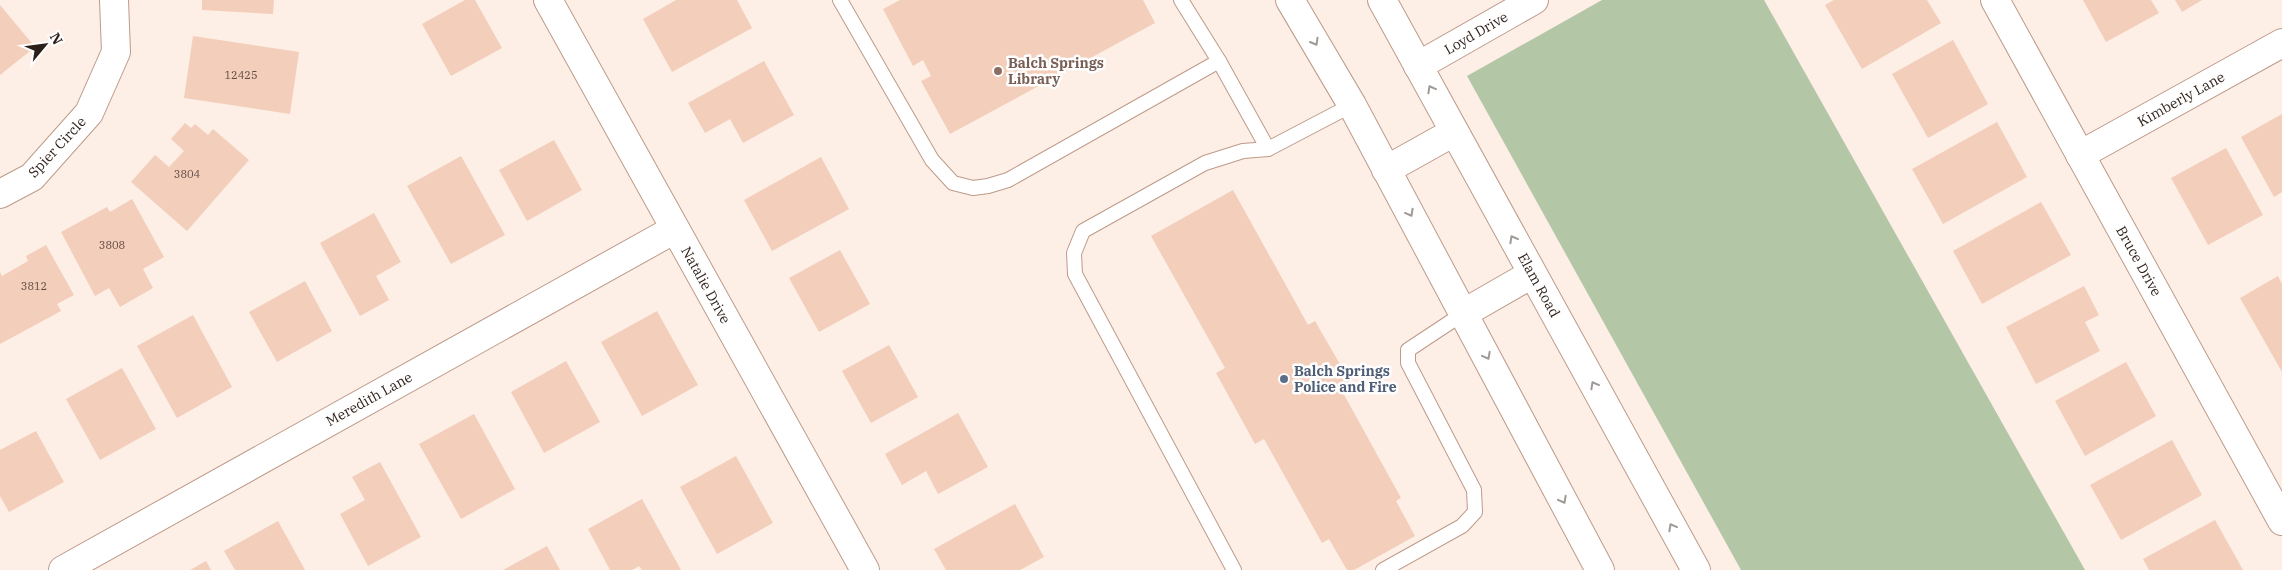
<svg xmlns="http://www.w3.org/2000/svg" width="2282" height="570" font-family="'IBM Plex Serif',serif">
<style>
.green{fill:#b3c6a6}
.building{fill:#f3cebb}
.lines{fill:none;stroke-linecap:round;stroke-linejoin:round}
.service-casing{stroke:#bd9b89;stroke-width:16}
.minor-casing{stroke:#bd9b89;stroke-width:30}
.secondary-casing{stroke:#bd9b89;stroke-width:30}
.service{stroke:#fff;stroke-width:14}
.minor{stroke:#fff;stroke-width:28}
.secondary{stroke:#fff;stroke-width:28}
.oneway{stroke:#a09a97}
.education-dot{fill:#8d6e63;stroke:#fefefe;stroke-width:2}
.service-dot{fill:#5c6f8a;stroke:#fefefe;stroke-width:2}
.labels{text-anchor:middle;stroke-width:5;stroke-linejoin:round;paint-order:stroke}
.number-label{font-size:11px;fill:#5e4b41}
.street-label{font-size:14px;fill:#2c1f18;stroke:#fefefe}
.education-label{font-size:14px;font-weight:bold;fill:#785e54;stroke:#fefefe;text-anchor:start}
.service-label{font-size:14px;font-weight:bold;fill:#4e5e75;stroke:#fefefe;text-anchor:start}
</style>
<rect width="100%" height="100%" fill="#fdeee6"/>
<polygon class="green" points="1602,0 1764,0 2085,570 1741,570 1467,76"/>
<g class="building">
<polygon points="202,0 274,0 273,14 202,10"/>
<polygon points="465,0 475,0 502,48 451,76 422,24"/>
<polygon points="676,0 737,0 752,28 672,72 643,19"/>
<polygon points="900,0 1143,0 1155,23 950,134 921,81 931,76 923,60 913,66 883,9"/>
<polygon points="1834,0 1927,0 1941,23 1862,69 1825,5"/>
<polygon points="2083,0 2151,0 2159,13 2106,42"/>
<polygon points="2175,0 2202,0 2182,12"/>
<polygon points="0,5 35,47 0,75"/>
<polygon points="193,36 299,52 290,114 184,98"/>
<polygon points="1953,40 1988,104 1928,138 1892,74"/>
<polygon points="764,61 794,115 743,143 730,119 705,133 688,103"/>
<polygon points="2282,114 2282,192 2274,197 2241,137"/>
<polygon points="1997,122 2027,177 1943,224 1912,169"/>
<polygon points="185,123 191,128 195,124 208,135 213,129 249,160 187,231 131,182 155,155 169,167 184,151 171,139"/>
<polygon points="554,140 582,190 527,221 499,170"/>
<polygon points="2226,148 2263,215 2208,245 2171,178"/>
<polygon points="461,156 505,235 451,264 407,186"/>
<polygon points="821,157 849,209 772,251 744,200"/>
<polygon points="1233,190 1308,325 1315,321 1352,385 1342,391 1401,498 1396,501 1415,536 1354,570 1347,570 1329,539 1322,543 1264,439 1255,444 1216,373 1225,368 1151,236"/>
<polygon points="132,199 164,257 143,269 153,288 120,307 109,288 95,296 61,232 107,207 110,212"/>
<polygon points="2041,202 2071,255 1982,304 1953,251"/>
<polygon points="374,213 401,262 376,276 389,300 360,316 320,243"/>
<polygon points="46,245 74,295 57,304 61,311 0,344 0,272 2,276 28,261 26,256"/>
<polygon points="840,250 870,304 819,332 789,278"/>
<polygon points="2278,276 2282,284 2282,372 2240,298"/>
<polygon points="305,281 332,331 277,362 249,312"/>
<polygon points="2084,286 2099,315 2085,322 2100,351 2036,384 2006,327"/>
<polygon points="657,311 698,385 642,416 601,342"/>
<polygon points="193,315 232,387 177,418 137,346"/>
<polygon points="889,345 918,397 871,423 842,371"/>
<polygon points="566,361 600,422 544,453 511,392"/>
<polygon points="2126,362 2156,416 2085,456 2055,401"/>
<polygon points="122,368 156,429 100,460 66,399"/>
<polygon points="958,413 988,467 938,494 926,471 902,485 885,454"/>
<polygon points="474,414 515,489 461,519 419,444"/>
<polygon points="36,431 64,482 9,512 0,496 0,450"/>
<polygon points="2172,440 2202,495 2121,540 2090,485"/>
<polygon points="736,456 773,523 717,554 680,487"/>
<polygon points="380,462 421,537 368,566 340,514 365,500 352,477"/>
<polygon points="642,499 681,570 642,570 639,566 632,570 610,570 588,529"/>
<polygon points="1015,504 1044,557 1020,570 946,570 934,549"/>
<polygon points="2215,520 2243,570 2149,570 2143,559"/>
<polygon points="278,521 305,570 235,570 224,551"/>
<polygon points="547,546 560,570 503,570"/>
<polygon points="206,561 211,570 190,570"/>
</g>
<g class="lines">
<g class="service-casing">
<g id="service">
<polyline points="840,0 932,160 953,183 973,188 988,186 1008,180 1219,61 1268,149"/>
<polyline points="1181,0 1219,61"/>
<polyline points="1234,570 1075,274 1074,253 1083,231 1205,163 1243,151 1268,149 1352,105"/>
<polyline points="1383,570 1462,526 1475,512 1474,490 1408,363 1408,350 1464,313"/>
</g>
</g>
<g class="minor-casing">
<g id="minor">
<polyline points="548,0 865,570"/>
<polyline points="1995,0 2282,521"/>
<polyline points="1418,66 1534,0"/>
<polyline points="2080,155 2282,43"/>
<polyline points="0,194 32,177 89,113 116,52 114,0"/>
<polyline points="63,570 675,229"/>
</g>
</g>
<g class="secondary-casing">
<g id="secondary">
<polyline points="1290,0 1352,105 1600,570"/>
<polyline points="1382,0 1696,570"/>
<polyline points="1386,170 1454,132"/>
<polyline points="1464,313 1532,274"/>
</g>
</g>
<use href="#service" class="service"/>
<use href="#minor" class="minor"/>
<use href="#secondary" class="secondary"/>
</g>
<defs><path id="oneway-chevron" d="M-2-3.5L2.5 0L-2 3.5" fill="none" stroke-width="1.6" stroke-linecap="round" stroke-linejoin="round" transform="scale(1.25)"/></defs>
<g class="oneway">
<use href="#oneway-chevron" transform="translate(1315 42) rotate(60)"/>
<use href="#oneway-chevron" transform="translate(1431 89) rotate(-119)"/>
<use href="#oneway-chevron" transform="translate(1410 213) rotate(61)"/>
<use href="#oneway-chevron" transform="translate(1513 239) rotate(-119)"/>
<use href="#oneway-chevron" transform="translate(1487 356) rotate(62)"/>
<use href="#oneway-chevron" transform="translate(1594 385) rotate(-119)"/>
<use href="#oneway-chevron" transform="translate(1563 500) rotate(62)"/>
<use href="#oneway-chevron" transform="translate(1672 527) rotate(-119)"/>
</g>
<circle class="education-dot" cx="998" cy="71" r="5"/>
<circle class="service-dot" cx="1284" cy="379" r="5"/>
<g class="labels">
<g class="number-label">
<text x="241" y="79">12425</text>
<text x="187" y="178">3804</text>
<text x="112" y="249">3808</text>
<text x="34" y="290">3812</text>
</g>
<g class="street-label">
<text transform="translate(1476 33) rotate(-30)" y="5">Loyd Drive</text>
<text transform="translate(2181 99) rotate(-29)" y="5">Kimberly Lane</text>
<text transform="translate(57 147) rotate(-47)" y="5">Spier Circle</text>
<text transform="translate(2139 261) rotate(61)" y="5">Bruce Drive</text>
<text transform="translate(706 285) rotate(61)" y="5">Natalie Drive</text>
<text transform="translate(1539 285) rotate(61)" y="5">Elam Road</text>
<text transform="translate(369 399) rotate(-29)" y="5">Meredith Lane</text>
</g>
<g class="education-label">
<text x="1008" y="68">Balch Springs<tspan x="1008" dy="16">Library</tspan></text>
</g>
<g class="service-label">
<text x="1294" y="376">Balch Springs<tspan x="1294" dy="16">Police and Fire</tspan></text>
</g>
</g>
<g transform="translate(45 45) rotate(61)" stroke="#fefefe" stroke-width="4" paint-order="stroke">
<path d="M0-4L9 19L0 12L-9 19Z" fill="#2c1f18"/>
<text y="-8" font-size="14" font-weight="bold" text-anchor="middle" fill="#2c1f18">N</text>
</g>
</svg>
